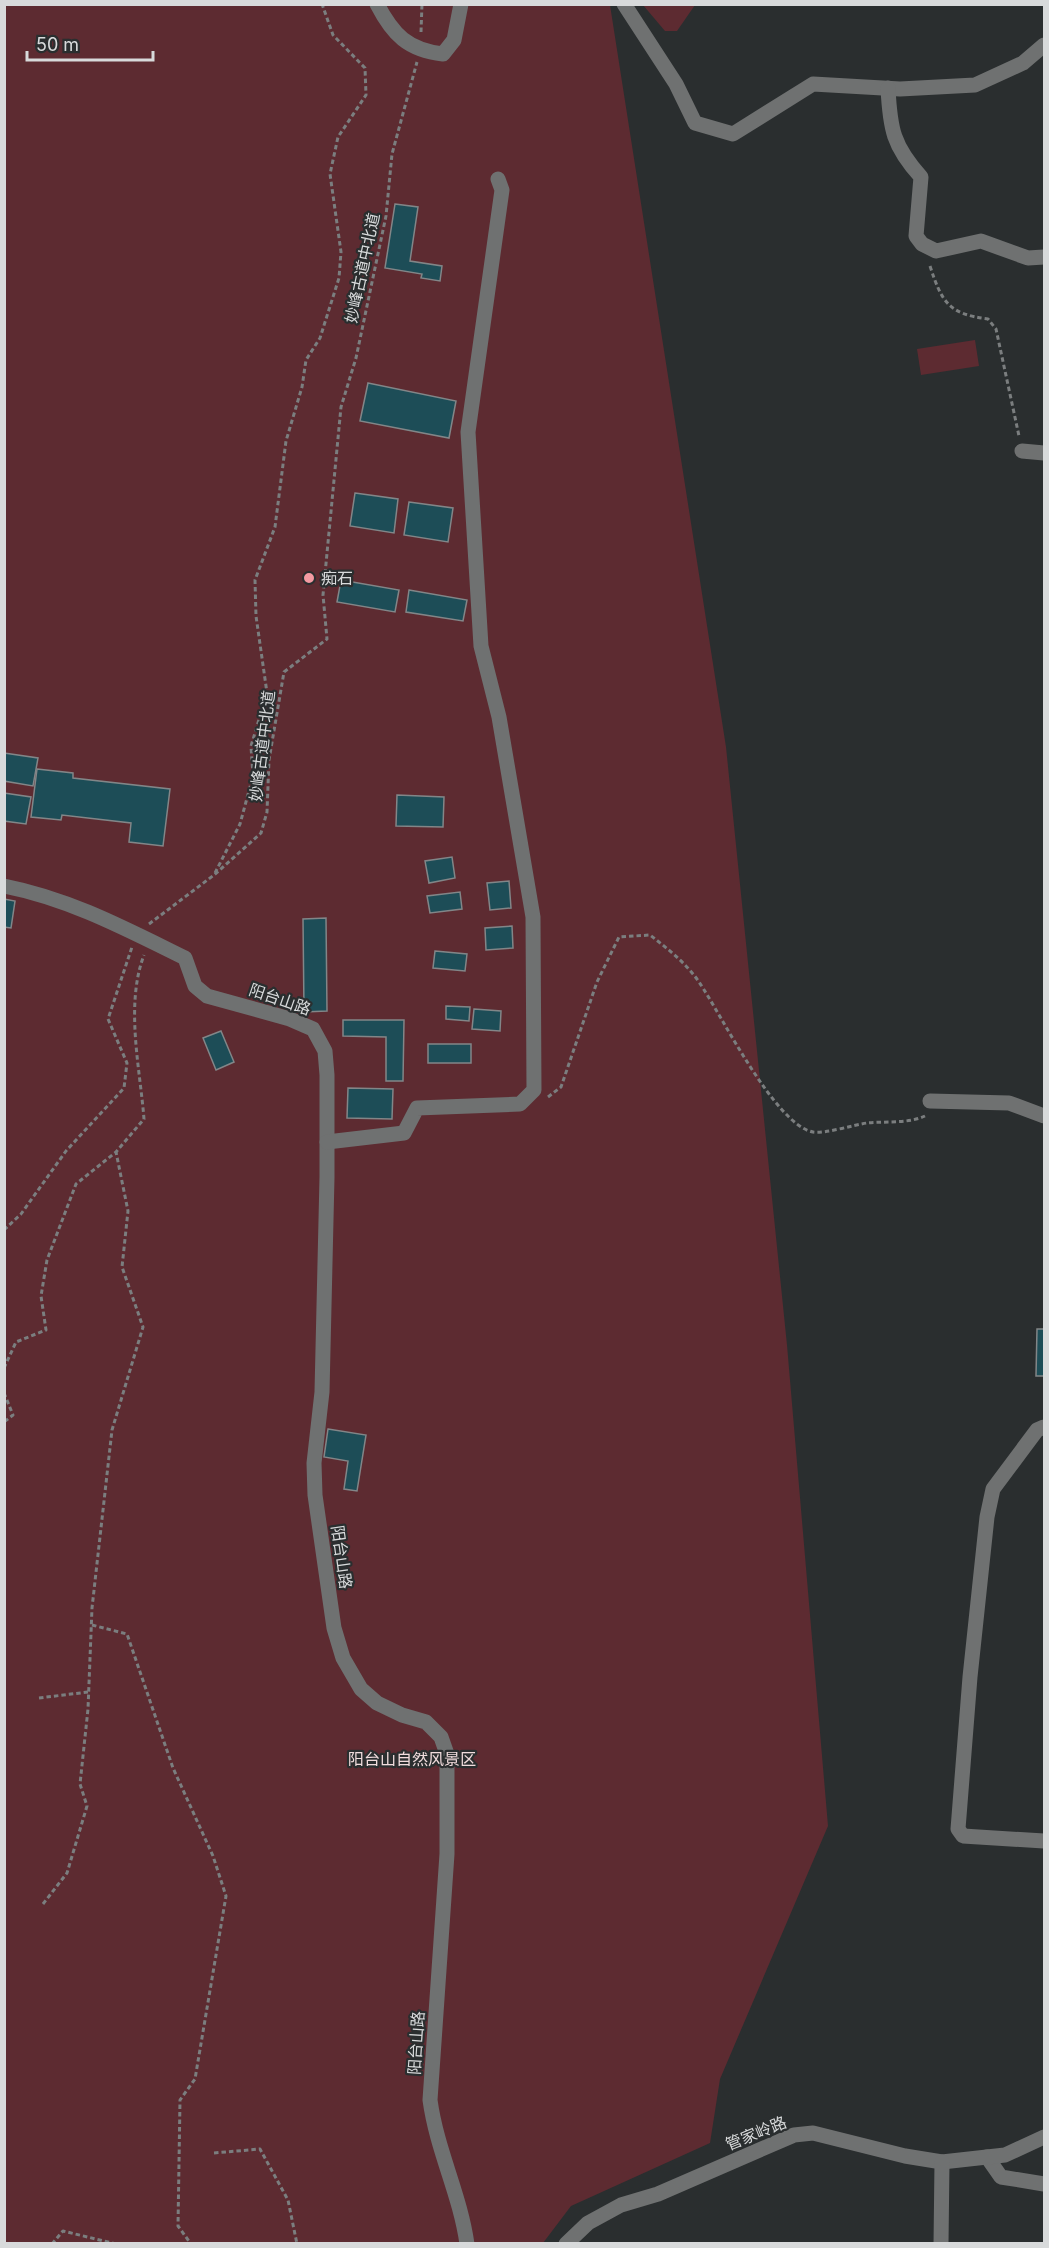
<svg xmlns="http://www.w3.org/2000/svg" width="1049" height="2248" font-family="Inter,'Noto Sans SC',sans-serif">
<style>
.green{fill:#5d2b31}
.building{fill:#1d4d57;stroke:#828688;stroke-width:1.5}
.lines{fill:none;stroke-linecap:round;stroke-linejoin:round}
.path{stroke:#7b7e7f;stroke-width:3;stroke-dasharray:4.5 3;stroke-linecap:butt}
.minor{stroke:#6f7171;stroke-width:15}
.poi-dot{fill:#f49aa2;stroke:#2a2e2f;stroke-width:2}
.labels{text-anchor:middle;stroke-width:4.5;stroke-linejoin:round;paint-order:stroke}
.street-label{font-size:16px;fill:#d8dadb;stroke:#2a2e2f}
.poi-label{font-size:16px;fill:#d8dadb;stroke:#2a2e2f;text-anchor:start}
.park-label{font-size:16px;fill:#f1dcdd;stroke:#2a2e2f}
</style>
<rect width="100%" height="100%" fill="#2a2e2f"/>
<g class="green">
<polygon points="5,5 610,5 726,747 787,1345 828,1826 720,2079 710,2143 571,2206 543,2243 5,2244"/>
<polygon points="643,5 695,5 677,31 665,31"/>
<polygon points="975,340 979,366 921,375 917,349"/>
</g>
<g class="building">
<polygon points="395,204 418,207 410,261 442,266 440,281 421,278 422,274 385,268"/>
<polygon points="368,383 456,401 449,438 360,421"/>
<polygon points="355,493 398,499 394,533 350,526"/>
<polygon points="409,502 453,508 448,542 404,535"/>
<polygon points="341,580 399,590 395,612 337,602"/>
<polygon points="409,590 467,600 463,621 406,612"/>
<polygon points="4,753 38,758 33,786 4,781"/>
<polygon points="37,769 73,773 73,778 170,789 163,846 129,842 131,823 62,815 61,820 31,817"/>
<polygon points="4,793 31,797 26,824 4,821"/>
<polygon points="397,795 444,797 443,827 396,826"/>
<polygon points="452,857 455,878 429,883 425,861"/>
<polygon points="509,881 511,908 490,910 487,883"/>
<polygon points="460,892 462,909 430,913 427,896"/>
<polygon points="4,899 15,901 11,928 4,927"/>
<polygon points="326,918 327,1011 304,1012 303,919"/>
<polygon points="512,926 513,948 486,950 485,928"/>
<polygon points="435,951 467,954 465,971 433,968"/>
<polygon points="446,1006 470,1007 469,1021 446,1019"/>
<polygon points="474,1009 501,1011 500,1031 472,1029"/>
<polygon points="343,1020 404,1020 403,1081 386,1081 386,1037 343,1036"/>
<polygon points="221,1031 234,1062 216,1070 203,1038"/>
<rect x="428" y="1044" width="43" height="19"/>
<polygon points="348,1088 393,1089 392,1119 347,1118"/>
<polygon points="1037,1329 1044,1329 1044,1376 1036,1376"/>
<polygon points="328,1429 366,1435 357,1491 344,1489 348,1461 324,1457"/>
</g>
<g class="lines">
<g class="path">
<polyline points="421,32 422,4"/>
<path d="M930,266C942,303 949,314 988,319L996,329L1019,436"/>
<polyline points="215,873 240,824 253,776 251,746 267,693 256,616 255,580 275,527 286,441 302,387 306,360 320,338 339,278 341,252 330,174 338,137 366,95 365,68 333,35 322,4"/>
<polyline points="149,924 214,875 261,833 267,812 269,760 284,672 327,639 323,595 341,407 356,358 386,216 392,154 417,62"/>
<path d="M548,1097L561,1087L597,982L619,937L650,935C668,949 686,963 699,982C721,1014 775,1125 813,1132C825,1134 853,1125 867,1123C886,1121 907,1124 925,1116"/>
<polyline points="4,1230 21,1214 66,1151 124,1088 127,1063 108,1019 132,947"/>
<path d="M4,1368L16,1342L46,1330L41,1296L47,1260L76,1184L116,1152L144,1119C140,1068 125,1005 144,955"/>
<polyline points="4,1393 13,1415 4,1422"/>
<polyline points="92,1625 127,1634 173,1768 213,1856 226,1896 195,2079 180,2100 178,2226 191,2244"/>
<polyline points="39,1698 88,1692"/>
<polyline points="43,1904 67,1873 87,1806 80,1784 88,1709 92,1608 112,1430 143,1327 122,1267 128,1211 116,1152"/>
<polyline points="214,2153 260,2149 288,2200 297,2244"/>
<polyline points="52,2244 63,2231 116,2244"/>
</g>
<g class="minor">
<path d="M377,4C393,35 408,50 443,54L454,40L461,4"/>
<polyline points="624,4 676,84 695,123 733,134 813,84 900,89 975,85 1023,63 1044,45"/>
<path d="M888,88C890,129 893,146 921,177L916,236L922,244L936,251L981,241L1028,258L1044,257"/>
<polyline points="1022,451 1044,453"/>
<path d="M4,886C70,899 126,929 185,958L195,986L207,996L290,1019L313,1029L325,1051L327,1075V1177L322,1392L314,1463L315,1495L334,1628L343,1658L361,1689L377,1703L402,1715L426,1722L441,1737L447,1754V1854L430,2100C437,2151 460,2194 467,2244"/>
<polyline points="930,1101 1009,1103 1044,1116"/>
<polyline points="327,1142 404,1133 417,1108 520,1104 534,1090 533,917 499,717 481,646 468,432 502,190 498,179"/>
<polyline points="1044,1427 1037,1430 993,1489 987,1517 970,1677 958,1829 963,1836 1044,1841"/>
<polyline points="987,2157 1001,2177 1044,2184"/>
<polyline points="566,2244 588,2223 621,2205 658,2194 794,2135 813,2133 905,2156 942,2162 1005,2155 1044,2137"/>
<polyline points="941,2244 942,2162"/>
</g>
</g>
<circle class="poi-dot" cx="309" cy="578" r="6"/>
<g class="labels">
<g class="street-label">
<text transform="translate(362 268) rotate(-78)" y="6">妙峰古道中北道</text>
<text transform="translate(262 746) rotate(-83)" y="6">妙峰古道中北道</text>
<text transform="translate(280 999) rotate(19)" y="6">阳台山路</text>
<text transform="translate(342 1557) rotate(82)" y="6">阳台山路</text>
<text transform="translate(416 2043) rotate(-86)" y="6">阳台山路</text>
<text transform="translate(756 2133) rotate(-22)" y="6">管家岭路</text>
</g>
<g class="poi-label">
<text x="321" y="584">痴石</text>
</g>
<g class="park-label">
<text x="412" y="1765">阳台山自然风景区</text>
</g>
</g>
<rect width="1049" height="2248" fill="none" stroke="#d8dadb" stroke-width="12"/>
<path d="M27 51v9h126v-9" fill="none" stroke="#d8dadb" stroke-width="3"/>
<text x="36" y="51" font-size="18" fill="#d8dadb" stroke="#2a2e2f" stroke-width="4.5" paint-order="stroke">50 m</text>
</svg>
